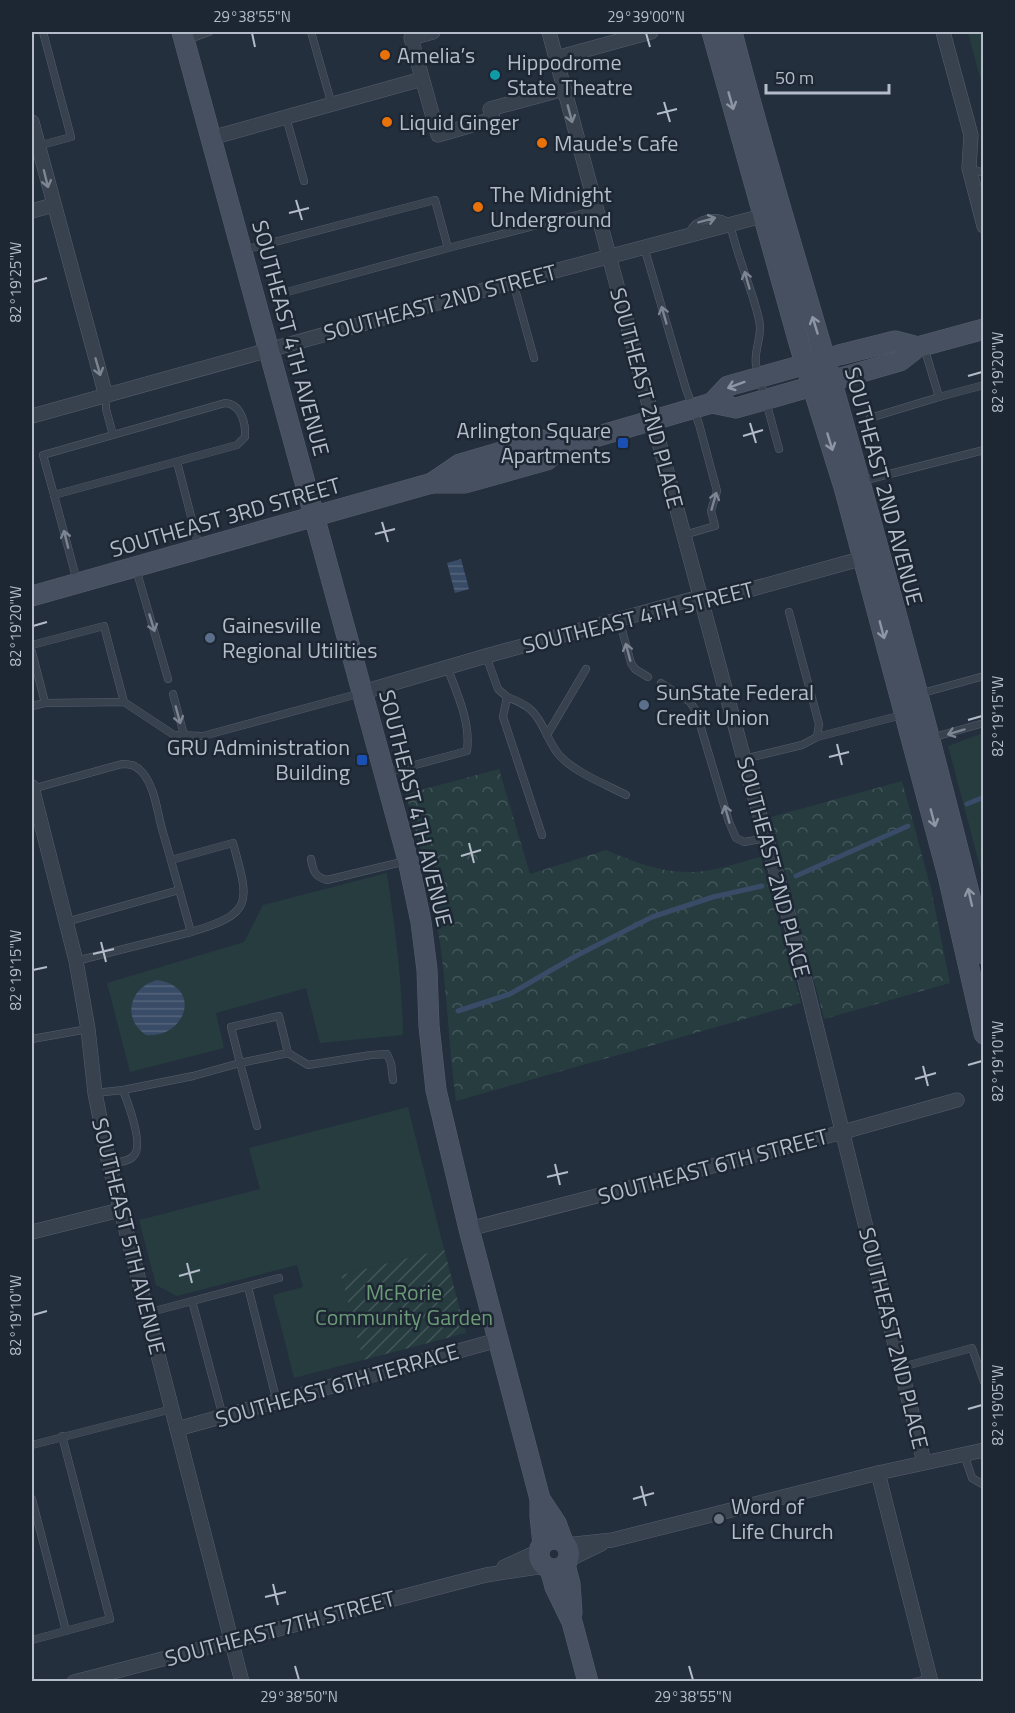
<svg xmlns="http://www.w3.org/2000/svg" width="1015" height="1713" font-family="'Titillium Web',sans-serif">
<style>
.green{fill:#263c3f}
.forest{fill:url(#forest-crowns)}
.garden{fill:url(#garden-furrows)}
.water{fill:url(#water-rules)}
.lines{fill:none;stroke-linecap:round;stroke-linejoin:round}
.stream{stroke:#394c67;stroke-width:5}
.lane-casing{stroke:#565f6c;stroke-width:8}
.street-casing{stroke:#565f6c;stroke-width:15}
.secondary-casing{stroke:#565f6c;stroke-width:21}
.lane{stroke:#38414e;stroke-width:7}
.street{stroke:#38414e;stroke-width:14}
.secondary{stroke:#465061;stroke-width:20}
.oneway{stroke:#8e96a5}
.oneway2{stroke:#7c8592}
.ticks{fill:none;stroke:#b4bcc9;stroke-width:2}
.food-dot{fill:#e8710a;stroke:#1d2633;stroke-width:2}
.culture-dot{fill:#0f9aa8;stroke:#1d2633;stroke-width:2}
.transit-dot{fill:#1a4fb4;stroke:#1d2633;stroke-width:2}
.service-dot{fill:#5c6f8a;stroke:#1d2633;stroke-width:2}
.worship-dot{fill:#6b7280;stroke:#1d2633;stroke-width:2}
.labels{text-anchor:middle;stroke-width:5;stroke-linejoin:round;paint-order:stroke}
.poi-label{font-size:22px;fill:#b4bcc9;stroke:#1d2633;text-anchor:start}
.street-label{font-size:22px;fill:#b4bcc9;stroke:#1d2633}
.park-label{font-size:22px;fill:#6b9a76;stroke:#1d2633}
.neatline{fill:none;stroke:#b4bcc9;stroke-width:2}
.ticks-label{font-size:15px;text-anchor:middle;fill:#b4bcc9}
</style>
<defs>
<pattern id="forest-crowns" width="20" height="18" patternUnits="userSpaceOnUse" patternTransform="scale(1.5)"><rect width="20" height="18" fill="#263c3f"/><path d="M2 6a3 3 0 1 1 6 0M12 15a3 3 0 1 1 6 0" fill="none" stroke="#435659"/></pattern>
<pattern id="garden-furrows" width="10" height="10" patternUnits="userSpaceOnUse" patternTransform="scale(1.5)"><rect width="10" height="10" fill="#263c3f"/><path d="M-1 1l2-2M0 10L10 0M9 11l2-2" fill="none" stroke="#435659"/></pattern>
<pattern id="water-rules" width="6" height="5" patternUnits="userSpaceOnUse" patternTransform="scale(1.5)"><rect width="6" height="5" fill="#394c67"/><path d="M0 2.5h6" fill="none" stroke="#53647b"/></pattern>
</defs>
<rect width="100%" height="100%" fill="#242f3e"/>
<g class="green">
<polygon points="968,32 983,32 983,89"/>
<polygon points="983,733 984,733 983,878 948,746"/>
<path d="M387,873C395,927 402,980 403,1035L320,1043L306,988L216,1013L224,1048L130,1072L107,983L244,942L263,905Z"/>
<polygon points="408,1107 444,1249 341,1275 363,1360 294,1378 273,1295 303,1287 297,1265 177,1296 156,1285 139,1220 260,1189 249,1148"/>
</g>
<g class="forest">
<path d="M499,769L530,874L606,850C634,862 661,873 692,872C715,872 739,862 761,857L801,1003L456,1101C448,1042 447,981 437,923C429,879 417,836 406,794Z"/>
<polygon points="902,781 931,889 950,983 824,1019 771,817"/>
</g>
<polygon class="garden" points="444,1249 466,1333 363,1360 341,1275"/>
<g class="water">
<polygon points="461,559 469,589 455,593 447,563"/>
<path d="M157,980C204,987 185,1039 146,1035C121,1018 130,987 157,980Z"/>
</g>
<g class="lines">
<g class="stream">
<polyline points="967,804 984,797"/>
<polyline points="796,876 908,826"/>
<polyline points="458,1011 510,994 574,957 652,917 713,897 762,886"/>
</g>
<g class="lane-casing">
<g id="lane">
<polyline points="311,32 332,105"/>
<polyline points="187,40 209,32"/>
<polyline points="286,117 304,181"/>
<polyline points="38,146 71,137 43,32"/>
<polyline points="969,168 984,173"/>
<path d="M689,233C696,218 718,213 730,224C736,251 746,275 754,301C756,309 760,319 760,328C760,341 754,352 756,365L779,449"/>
<polyline points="644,247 686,389 699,424 717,491 711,511 715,526 684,535"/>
<polyline points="244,250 435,200 448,248 596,210"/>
<polyline points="513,282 534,358"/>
<polyline points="287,292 448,248"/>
<polyline points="924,347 939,397 984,385"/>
<path d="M106,396V409L113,435L225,403C241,404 246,423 245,437L237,445L54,495L43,455L113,435"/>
<polyline points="870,418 939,397"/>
<polyline points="177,462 199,547"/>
<polyline points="862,481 984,450"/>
<polyline points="54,495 77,581"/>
<polyline points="136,569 168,679"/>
<polyline points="619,619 631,663 635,669 648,677"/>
<polyline points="32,645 104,626 124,702"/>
<polyline points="32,652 45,703 32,706"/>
<polyline points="486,656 498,689 507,697 503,717 542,835"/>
<polyline points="661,683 690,702 696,711 729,822 736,838 744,842 767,838"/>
<polyline points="173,694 184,735"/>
<polyline points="919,694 984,676"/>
<path d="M507,697C515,700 524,703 531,710C545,723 548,744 561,757C578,774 605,784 626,795"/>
<polyline points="45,703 124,702 174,735 203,736 361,693"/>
<polyline points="547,735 586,669"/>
<polyline points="817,737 902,715"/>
<polyline points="931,738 984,723"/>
<polyline points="744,759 802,745 817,737 819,724 789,612"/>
<path d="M385,773L467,751C471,723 457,693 447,667"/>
<path d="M32,789L122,764C130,764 136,765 142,772C155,787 157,811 162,829C172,863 181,897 191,932C255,913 249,902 233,843L171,860"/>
<path d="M311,859C313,871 315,877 327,880L406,861"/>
<polyline points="66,922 179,890"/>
<polyline points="76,961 191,932"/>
<polyline points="32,1039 88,1029"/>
<polyline points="288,1053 279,1016 231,1027 240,1063 288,1053 308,1065 371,1055 387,1054 391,1063 393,1080"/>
<polyline points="123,1090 193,1076 240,1063 257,1126"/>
<path d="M95,1093L123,1090C128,1103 143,1142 135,1154C131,1162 117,1162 109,1164"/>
<polyline points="248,1287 277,1402"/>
<polyline points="192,1301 223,1417"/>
<polyline points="147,1313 279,1278"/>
<polyline points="902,1367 972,1348 984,1382"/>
<polyline points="32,1445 172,1409"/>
<polyline points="964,1454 972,1478 984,1485"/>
<polyline points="32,1499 66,1631"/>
<polyline points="32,1640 110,1619 62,1436"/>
<polyline points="915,1682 930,1678"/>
</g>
</g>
<g class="street-casing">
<g id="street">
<polyline points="433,32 411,38 438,135 493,119 492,115"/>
<polyline points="549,32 745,763 791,924 924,1462"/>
<polyline points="943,32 971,135 969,168 984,226"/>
<polyline points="556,58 651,32"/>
<polyline points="491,112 490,109 564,89"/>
<polyline points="32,122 106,396"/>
<polyline points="211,138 422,79"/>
<polyline points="32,211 53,205"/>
<polyline points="32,416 513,282 770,214"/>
<polyline points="363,692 486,656 700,597 723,597 871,556"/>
<polyline points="32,787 76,961 88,1029 95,1093 109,1164 242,1682"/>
<polyline points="469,1229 843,1132 957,1100"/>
<polyline points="32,1232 120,1210"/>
<polyline points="177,1429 498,1340"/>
<polyline points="878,1473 931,1682"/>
<polyline points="566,1545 612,1540 878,1473 984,1450"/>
<polyline points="568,1560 601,1544"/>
<polyline points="504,1567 539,1551"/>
<polyline points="74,1682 486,1575 544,1566"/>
</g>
</g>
<g class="secondary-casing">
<g id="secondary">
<polyline points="182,32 408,860 421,922 427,970 429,1026 436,1090 469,1229 540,1499 540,1516 543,1544"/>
<polyline points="712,32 799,343 844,487 948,876 984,1034"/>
<path d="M732,32C763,154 801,275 836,397C888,581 939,767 984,954"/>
<polyline points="712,403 728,386 839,355 895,341 918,347"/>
<polyline points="432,483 460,464 542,440 564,446"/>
<polyline points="32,596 432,483 465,483 547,460 564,446 712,403 736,408 900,361 918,347 984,329"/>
<polyline points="540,1499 556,1523 563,1542"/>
<circle cx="554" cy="1554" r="15"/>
<polyline points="565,1565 570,1584 572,1613"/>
<polyline points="550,1569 555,1587 572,1622 588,1682"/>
</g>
</g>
<use href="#lane" class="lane"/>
<use href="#street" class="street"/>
<use href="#secondary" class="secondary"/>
</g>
<defs><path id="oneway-shaft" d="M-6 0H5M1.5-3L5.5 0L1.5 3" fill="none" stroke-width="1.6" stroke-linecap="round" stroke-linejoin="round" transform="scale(1.5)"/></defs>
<g class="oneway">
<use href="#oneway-shaft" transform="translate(731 101) rotate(74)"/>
<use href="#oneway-shaft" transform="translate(815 325) rotate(-107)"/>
<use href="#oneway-shaft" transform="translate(736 385) rotate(160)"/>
<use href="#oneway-shaft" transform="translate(830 442) rotate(73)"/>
<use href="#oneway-shaft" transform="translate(882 630) rotate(75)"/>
<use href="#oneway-shaft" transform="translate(933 818) rotate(75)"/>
<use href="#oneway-shaft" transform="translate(970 897) rotate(-103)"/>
</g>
<g class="oneway2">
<use href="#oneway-shaft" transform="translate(570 114) rotate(75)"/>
<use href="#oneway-shaft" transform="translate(46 179) rotate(76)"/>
<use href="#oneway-shaft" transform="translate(707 220) rotate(-15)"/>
<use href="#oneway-shaft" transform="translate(747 280) rotate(-106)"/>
<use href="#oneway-shaft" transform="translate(664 315) rotate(-106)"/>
<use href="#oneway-shaft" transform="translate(98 367) rotate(74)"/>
<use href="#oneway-shaft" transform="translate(714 501) rotate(-74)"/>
<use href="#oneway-shaft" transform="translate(66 539) rotate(-104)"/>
<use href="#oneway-shaft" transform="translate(152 623) rotate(73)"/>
<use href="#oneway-shaft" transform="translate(628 652) rotate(-105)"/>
<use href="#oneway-shaft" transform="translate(178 715) rotate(75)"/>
<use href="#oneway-shaft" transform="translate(956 732) rotate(163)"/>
<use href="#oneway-shaft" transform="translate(727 814) rotate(-106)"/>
</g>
<path class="ticks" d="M252,33L255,47M646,33L650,47M664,102L670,122M657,114L677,109M296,200L302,220M289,213L309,208M33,282L47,278M968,376L982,372M750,423L756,443M743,436L763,430M382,522L388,542M375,534L395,529M33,626L47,622M968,720L982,716M837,744L842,765M829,757L849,752M469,843L474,863M461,856L481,850M101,942L106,962M93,954L114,949M33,970L47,967M968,1065L982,1061M923,1066L928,1086M915,1079L936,1073M555,1164L560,1185M547,1177L568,1172M187,1263L192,1283M179,1276L200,1270M33,1315L47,1311M968,1409L982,1405M641,1486L646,1506M633,1499L654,1493M273,1584L278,1605M265,1597L286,1592M295,1666L299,1680M689,1666L693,1680"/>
<g class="food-dot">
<circle cx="385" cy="55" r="6"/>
<circle cx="387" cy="122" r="6"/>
<circle cx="542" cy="143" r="6"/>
<circle cx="478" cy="207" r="6"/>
</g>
<circle class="culture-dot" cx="495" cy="75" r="6"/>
<g class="transit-dot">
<rect x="617" y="437" width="12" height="12" rx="3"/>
<rect x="356" y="754" width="12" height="12" rx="3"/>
</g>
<g class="service-dot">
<circle cx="210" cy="638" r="6"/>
<circle cx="644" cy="705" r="6"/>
</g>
<circle class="worship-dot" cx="719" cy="1519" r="6"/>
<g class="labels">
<g class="poi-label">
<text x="397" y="63">Amelia’s</text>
<text x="507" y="70">Hippodrome<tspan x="507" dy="25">State Theatre</tspan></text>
<text x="399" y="130">Liquid Ginger</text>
<text x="554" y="151">Maude's Cafe</text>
<text x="490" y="202">The Midnight<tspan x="490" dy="25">Underground</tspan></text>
<text x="611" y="438" text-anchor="end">Arlington Square<tspan x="611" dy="25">Apartments</tspan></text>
<text x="222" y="633">Gainesville<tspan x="222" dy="25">Regional Utilities</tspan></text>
<text x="656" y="700">SunState Federal<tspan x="656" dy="25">Credit Union</tspan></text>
<text x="350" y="755" text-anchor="end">GRU Administration<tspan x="350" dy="25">Building</tspan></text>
<text x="731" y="1514">Word of<tspan x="731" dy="25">Life Church</tspan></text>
</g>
<g class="street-label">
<text transform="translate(440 302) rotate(-15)" y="8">SOUTHEAST 2ND STREET</text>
<text transform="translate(291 338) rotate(75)" y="8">SOUTHEAST 4TH AVENUE</text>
<text transform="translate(647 398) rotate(75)" y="8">SOUTHEAST 2ND PLACE</text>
<text transform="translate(884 486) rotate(75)" y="8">SOUTHEAST 2ND AVENUE</text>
<text transform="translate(225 517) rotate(-16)" y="8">SOUTHEAST 3RD STREET</text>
<text transform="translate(638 617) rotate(-14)" y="8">SOUTHEAST 4TH STREET</text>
<text transform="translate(416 808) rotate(76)" y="8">SOUTHEAST 4TH AVENUE</text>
<text transform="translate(774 867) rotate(75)" y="8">SOUTHEAST 2ND PLACE</text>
<text transform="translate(713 1166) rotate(-15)" y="8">SOUTHEAST 6TH STREET</text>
<text transform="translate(129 1236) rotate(76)" y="8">SOUTHEAST 5TH AVENUE</text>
<text transform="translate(894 1338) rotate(76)" y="8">SOUTHEAST 2ND PLACE</text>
<text transform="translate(337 1385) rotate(-16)" y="8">SOUTHEAST 6TH TERRACE</text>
<text transform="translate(280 1628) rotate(-15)" y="8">SOUTHEAST 7TH STREET</text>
</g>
<g class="park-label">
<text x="404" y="1300">McRorie<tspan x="404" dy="25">Community Garden</tspan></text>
</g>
</g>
<rect width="1015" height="1713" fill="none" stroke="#1d2633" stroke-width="66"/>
<path d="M766 84v9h123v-9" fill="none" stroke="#b4bcc9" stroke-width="3"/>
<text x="775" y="84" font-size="18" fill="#b4bcc9" stroke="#1d2633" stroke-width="4.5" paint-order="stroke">50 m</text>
<rect x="33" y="33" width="949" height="1647" class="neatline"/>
<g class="ticks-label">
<text x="252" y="22">29°38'55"N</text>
<text x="646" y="22">29°39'00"N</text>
<text transform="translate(16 282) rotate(-90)" y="5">82°19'25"W</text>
<text transform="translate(998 372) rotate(-90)" y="5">82°19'20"W</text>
<text transform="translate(16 626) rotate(-90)" y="5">82°19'20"W</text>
<text transform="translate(998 716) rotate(-90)" y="5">82°19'15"W</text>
<text transform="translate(16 970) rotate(-90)" y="5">82°19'15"W</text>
<text transform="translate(998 1061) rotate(-90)" y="5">82°19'10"W</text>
<text transform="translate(16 1315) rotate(-90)" y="5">82°19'10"W</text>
<text transform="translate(998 1405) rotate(-90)" y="5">82°19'05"W</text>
<text x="299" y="1702">29°38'50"N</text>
<text x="693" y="1702">29°38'55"N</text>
</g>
</svg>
